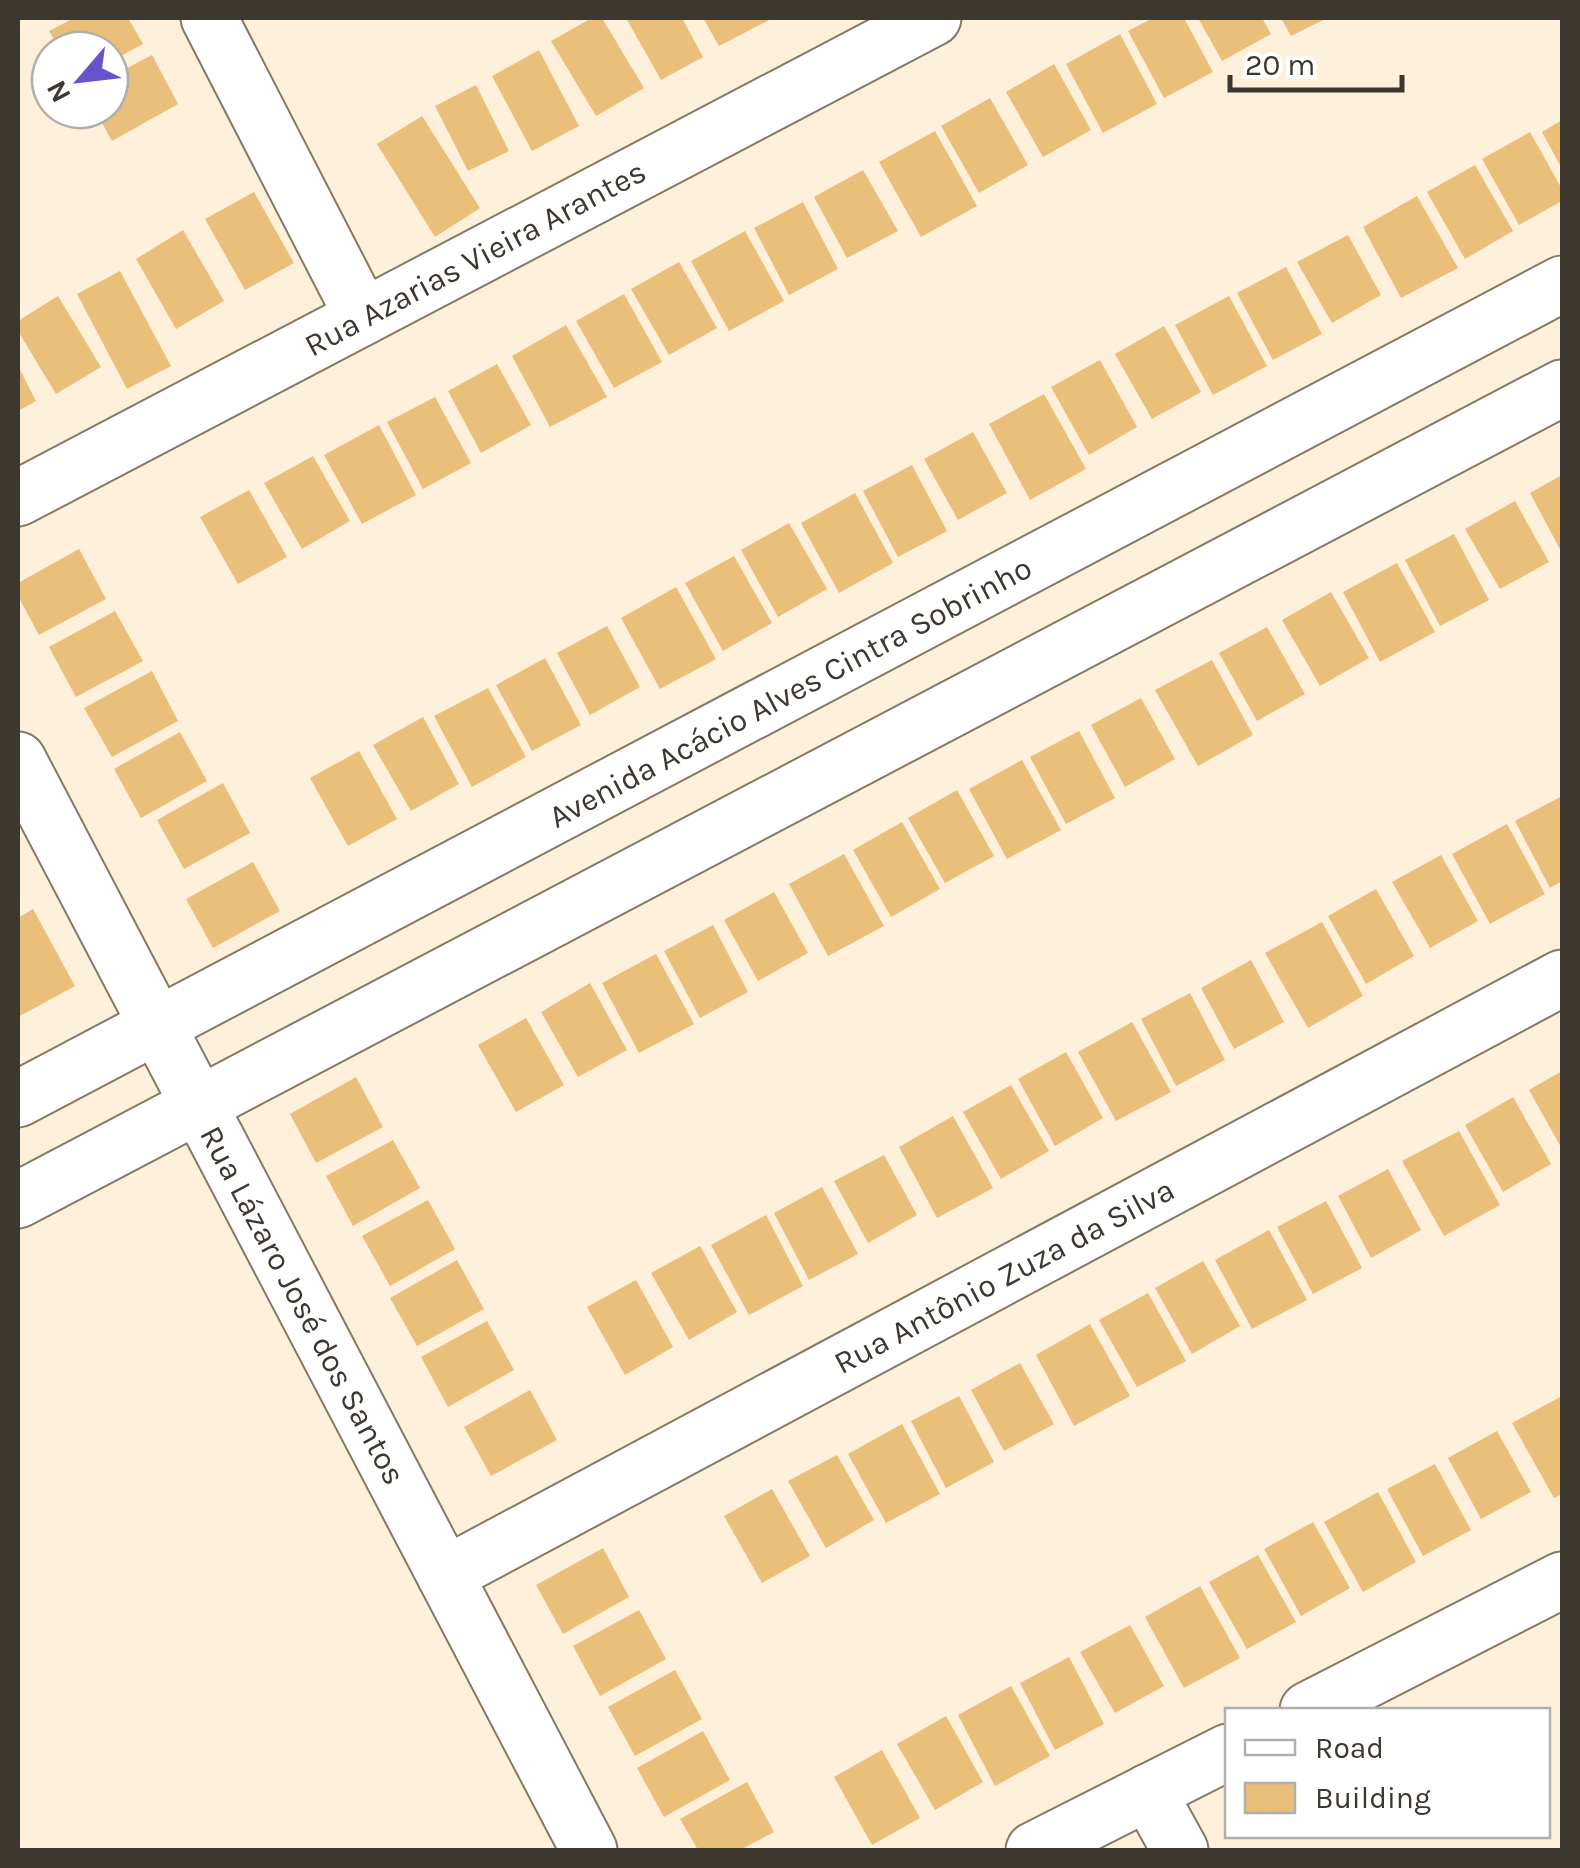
<svg xmlns="http://www.w3.org/2000/svg" width="1580" height="1868" font-family="Karla,sans-serif">
<style>
.building{fill:#eabf79}
.lines{fill:none;stroke-linecap:round;stroke-linejoin:round}
.minor-casing{stroke:#857865;stroke-width:59}
.minor{stroke:#fff;stroke-width:55}
.labels{text-anchor:middle;stroke-width:8;stroke-linejoin:round;paint-order:stroke}
.street-label{font-size:32px;fill:#3c372f;stroke:#fff}
</style>
<rect width="100%" height="100%" fill="#fef0da"/>
<g class="building">
<polygon points="74,18 128,18 143,44 110,62 110,50 60,50 49,31"/>
<polygon points="592,18 602,18 644,88 596,116 551,41"/>
<polygon points="626,18 682,18 703,57 661,80"/>
<polygon points="703,18 773,18 719,46"/>
<polygon points="1153,18 1184,18 1213,72 1164,98 1128,31"/>
<polygon points="1198,18 1262,18 1271,34 1222,61"/>
<polygon points="1281,18 1327,18 1291,36"/>
<polygon points="1120,34 1157,104 1103,133 1066,64"/>
<polygon points="539,50 579,126 532,151 492,76"/>
<polygon points="152,55 178,104 112,141 95,110 110,110 110,77"/>
<polygon points="1054,64 1091,130 1043,157 1006,92"/>
<polygon points="476,85 509,151 468,171 435,106"/>
<polygon points="990,98 1028,165 979,193 941,126"/>
<polygon points="422,116 480,208 435,237 377,144"/>
<polygon points="1562,120 1562,169 1542,132"/>
<polygon points="935,131 977,206 921,237 879,162"/>
<polygon points="1530,132 1562,189 1562,201 1519,225 1482,159"/>
<polygon points="1475,165 1513,231 1465,259 1427,192"/>
<polygon points="863,170 898,231 847,258 814,197"/>
<polygon points="254,192 294,263 245,290 205,219"/>
<polygon points="1417,196 1458,268 1401,298 1363,227"/>
<polygon points="803,202 838,269 789,295 754,228"/>
<polygon points="183,230 224,301 176,329 136,259"/>
<polygon points="745,231 784,301 729,331 691,261"/>
<polygon points="1348,235 1381,295 1332,323 1297,262"/>
<polygon points="679,262 717,328 669,355 631,289"/>
<polygon points="1286,267 1322,334 1273,360 1237,293"/>
<polygon points="120,271 171,366 127,389 77,294"/>
<polygon points="624,294 662,362 614,388 576,321"/>
<polygon points="58,296 101,367 56,394 18,331 18,321"/>
<polygon points="1229,296 1267,366 1213,395 1175,325"/>
<polygon points="566,325 607,397 550,427 512,356"/>
<polygon points="1164,326 1201,392 1152,419 1115,354"/>
<polygon points="1100,360 1137,427 1089,455 1051,387"/>
<polygon points="497,364 531,425 481,453 448,391"/>
<polygon points="18,366 36,401 18,411"/>
<polygon points="1044,394 1086,469 1030,500 989,424"/>
<polygon points="435,397 471,463 423,489 387,422"/>
<polygon points="379,425 416,495 362,524 324,455"/>
<polygon points="973,432 1007,493 958,520 924,459"/>
<polygon points="313,456 350,521 302,549 264,483"/>
<polygon points="912,465 947,531 898,557 863,491"/>
<polygon points="1562,475 1562,553 1530,493"/>
<polygon points="249,490 287,557 238,584 200,517"/>
<polygon points="855,493 893,563 839,593 801,523"/>
<polygon points="1515,501 1549,562 1500,589 1465,529"/>
<polygon points="789,523 827,589 778,617 741,550"/>
<polygon points="1454,534 1489,600 1440,626 1405,560"/>
<polygon points="79,549 106,599 39,635 18,596 18,583"/>
<polygon points="734,556 772,623 723,651 685,583"/>
<polygon points="1397,563 1435,632 1380,662 1343,592"/>
<polygon points="676,587 716,659 660,689 621,618"/>
<polygon points="1331,592 1369,658 1320,686 1282,620"/>
<polygon points="115,611 143,661 76,697 49,647"/>
<polygon points="607,626 640,687 590,715 557,653"/>
<polygon points="1267,627 1305,694 1257,721 1219,653"/>
<polygon points="545,658 581,725 532,751 496,685"/>
<polygon points="1212,660 1253,735 1198,766 1155,690"/>
<polygon points="152,671 178,721 112,757 84,708"/>
<polygon points="488,688 526,757 472,787 434,716"/>
<polygon points="1141,698 1175,759 1125,787 1091,725"/>
<polygon points="423,717 459,784 411,811 373,745"/>
<polygon points="1079,731 1115,798 1066,824 1030,757"/>
<polygon points="180,732 207,781 141,818 114,769"/>
<polygon points="359,751 397,819 348,846 310,778"/>
<polygon points="1022,760 1061,830 1007,859 969,789"/>
<polygon points="223,783 250,833 184,869 157,820"/>
<polygon points="957,790 994,856 945,883 908,818"/>
<polygon points="1562,796 1562,881 1550,888 1515,821"/>
<polygon points="902,822 940,889 891,917 853,850"/>
<polygon points="1507,824 1545,894 1490,924 1452,854"/>
<polygon points="844,854 884,926 828,956 789,884"/>
<polygon points="1441,855 1478,921 1430,948 1392,882"/>
<polygon points="253,862 280,911 213,948 186,899"/>
<polygon points="1376,889 1414,956 1366,984 1328,916"/>
<polygon points="774,892 808,953 758,981 724,920"/>
<polygon points="33,909 75,986 18,1017 18,918"/>
<polygon points="1322,922 1363,996 1308,1028 1265,953"/>
<polygon points="713,925 748,992 700,1018 664,951"/>
<polygon points="656,954 694,1024 639,1053 602,983"/>
<polygon points="1251,960 1284,1022 1234,1049 1201,988"/>
<polygon points="590,983 627,1050 578,1077 541,1012"/>
<polygon points="1190,993 1225,1060 1176,1086 1141,1019"/>
<polygon points="526,1018 564,1085 516,1112 478,1045"/>
<polygon points="1132,1022 1171,1092 1116,1121 1078,1052"/>
<polygon points="1066,1052 1103,1118 1055,1146 1018,1079"/>
<polygon points="1562,1071 1562,1149 1529,1090"/>
<polygon points="356,1077 383,1127 316,1163 290,1114"/>
<polygon points="1011,1085 1049,1151 1001,1179 963,1112"/>
<polygon points="1513,1097 1551,1164 1503,1192 1465,1125"/>
<polygon points="953,1116 993,1188 937,1218 899,1147"/>
<polygon points="1459,1131 1500,1205 1444,1236 1402,1161"/>
<polygon points="393,1140 420,1188 353,1226 326,1176"/>
<polygon points="884,1155 917,1215 868,1243 834,1181"/>
<polygon points="1388,1169 1421,1230 1371,1258 1338,1196"/>
<polygon points="822,1187 858,1254 809,1280 774,1213"/>
<polygon points="428,1200 455,1249 390,1286 362,1236"/>
<polygon points="1326,1201 1362,1268 1313,1294 1277,1227"/>
<polygon points="766,1215 803,1286 749,1315 711,1245"/>
<polygon points="1269,1230 1307,1300 1252,1329 1215,1260"/>
<polygon points="700,1246 737,1312 689,1340 651,1273"/>
<polygon points="457,1260 484,1309 417,1346 390,1298"/>
<polygon points="1203,1261 1240,1326 1192,1354 1155,1288"/>
<polygon points="636,1280 673,1347 625,1375 587,1307"/>
<polygon points="1148,1293 1186,1361 1137,1387 1099,1320"/>
<polygon points="487,1321 514,1370 448,1407 421,1357"/>
<polygon points="1090,1324 1130,1396 1074,1426 1036,1355"/>
<polygon points="1020,1363 1054,1424 1004,1451 971,1390"/>
<polygon points="530,1390 557,1440 491,1476 464,1427"/>
<polygon points="959,1396 994,1462 946,1488 911,1421"/>
<polygon points="1562,1396 1562,1494 1554,1498 1512,1423"/>
<polygon points="902,1424 940,1494 886,1523 848,1454"/>
<polygon points="1497,1431 1531,1492 1481,1519 1448,1458"/>
<polygon points="837,1455 874,1520 826,1548 788,1481"/>
<polygon points="1435,1464 1471,1530 1423,1556 1387,1489"/>
<polygon points="772,1489 810,1556 762,1583 724,1516"/>
<polygon points="1378,1492 1416,1562 1363,1592 1324,1522"/>
<polygon points="1313,1522 1350,1588 1301,1616 1264,1549"/>
<polygon points="603,1548 629,1597 563,1634 536,1585"/>
<polygon points="1258,1555 1296,1622 1247,1649 1209,1582"/>
<polygon points="1200,1586 1240,1658 1184,1688 1145,1617"/>
<polygon points="639,1610 666,1659 600,1696 573,1646"/>
<polygon points="1130,1625 1164,1686 1115,1713 1080,1652"/>
<polygon points="1069,1657 1104,1724 1055,1750 1020,1683"/>
<polygon points="675,1670 702,1719 635,1756 608,1707"/>
<polygon points="1011,1686 1050,1756 995,1786 958,1715"/>
<polygon points="946,1716 983,1782 935,1810 897,1744"/>
<polygon points="703,1731 730,1780 664,1817 637,1768"/>
<polygon points="882,1750 920,1818 872,1845 834,1777"/>
<polygon points="747,1782 774,1832 740,1850 698,1850 680,1819"/>
</g>
<g class="lines">
<g class="minor-casing">
<g id="minor">
<polyline points="209,18 363,317"/>
<polyline points="18,498 933,18"/>
<polyline points="18,760 589,1850"/>
<polyline points="18,1099 1562,284"/>
<polyline points="18,1200 1562,388"/>
<polyline points="445,1575 1562,978"/>
<polyline points="1308,1710 1562,1580"/>
<polyline points="1148,1792 1180,1850"/>
<polyline points="1034,1850 1228,1752"/>
</g>
</g>
<use href="#minor" class="minor"/>
</g>
<g class="labels">
<g class="street-label">
<text transform="translate(475 258) rotate(-28)" y="11">Rua Azarias Vieira Arantes</text>
<text transform="translate(790 692) rotate(-28)" y="11">Avenida Acácio Alves Cintra Sobrinho</text>
<text transform="translate(1004 1276) rotate(-28)" y="11">Rua Antônio Zuza da Silva</text>
<text transform="translate(303 1305) rotate(62)" y="11">Rua Lázaro José dos Santos</text>
</g>
</g>
<rect width="1580" height="1868" fill="none" stroke="#3c372f" stroke-width="40"/>
<rect x="1225" y="1708" width="325" height="130" fill="#ffffff" stroke="#b1afac" stroke-width="2.5"/>
<rect x="1245" y="1740" width="50" height="15" fill="#ffffff" stroke="#b1afac" stroke-width="2.5"/>
<text x="1315" y="1758" font-size="30" fill="#3c372f">Road</text>
<rect x="1245" y="1783" width="50" height="30" fill="#eabf79" stroke="#b1afac" stroke-width="2.5"/>
<text x="1315" y="1808" font-size="30" fill="#3c372f">Building</text>
<g transform="translate(80 80) rotate(242)"><circle r="48" fill="#ffffff" stroke="#b1afac" stroke-width="2.5"/>
<path d="M0-8L18 38L0 25L-18 38Z" fill="#6953cd"/>
<text y="-15" font-size="28" font-weight="bold" text-anchor="middle" fill="#3c372f">N</text>
</g>
<path d="M1230 75v15h172v-15" fill="none" stroke="#3c372f" stroke-width="5"/>
<text x="1245" y="75" font-size="30" fill="#3c372f" stroke="#ffffff" stroke-width="8" paint-order="stroke">20 m</text>
</svg>
